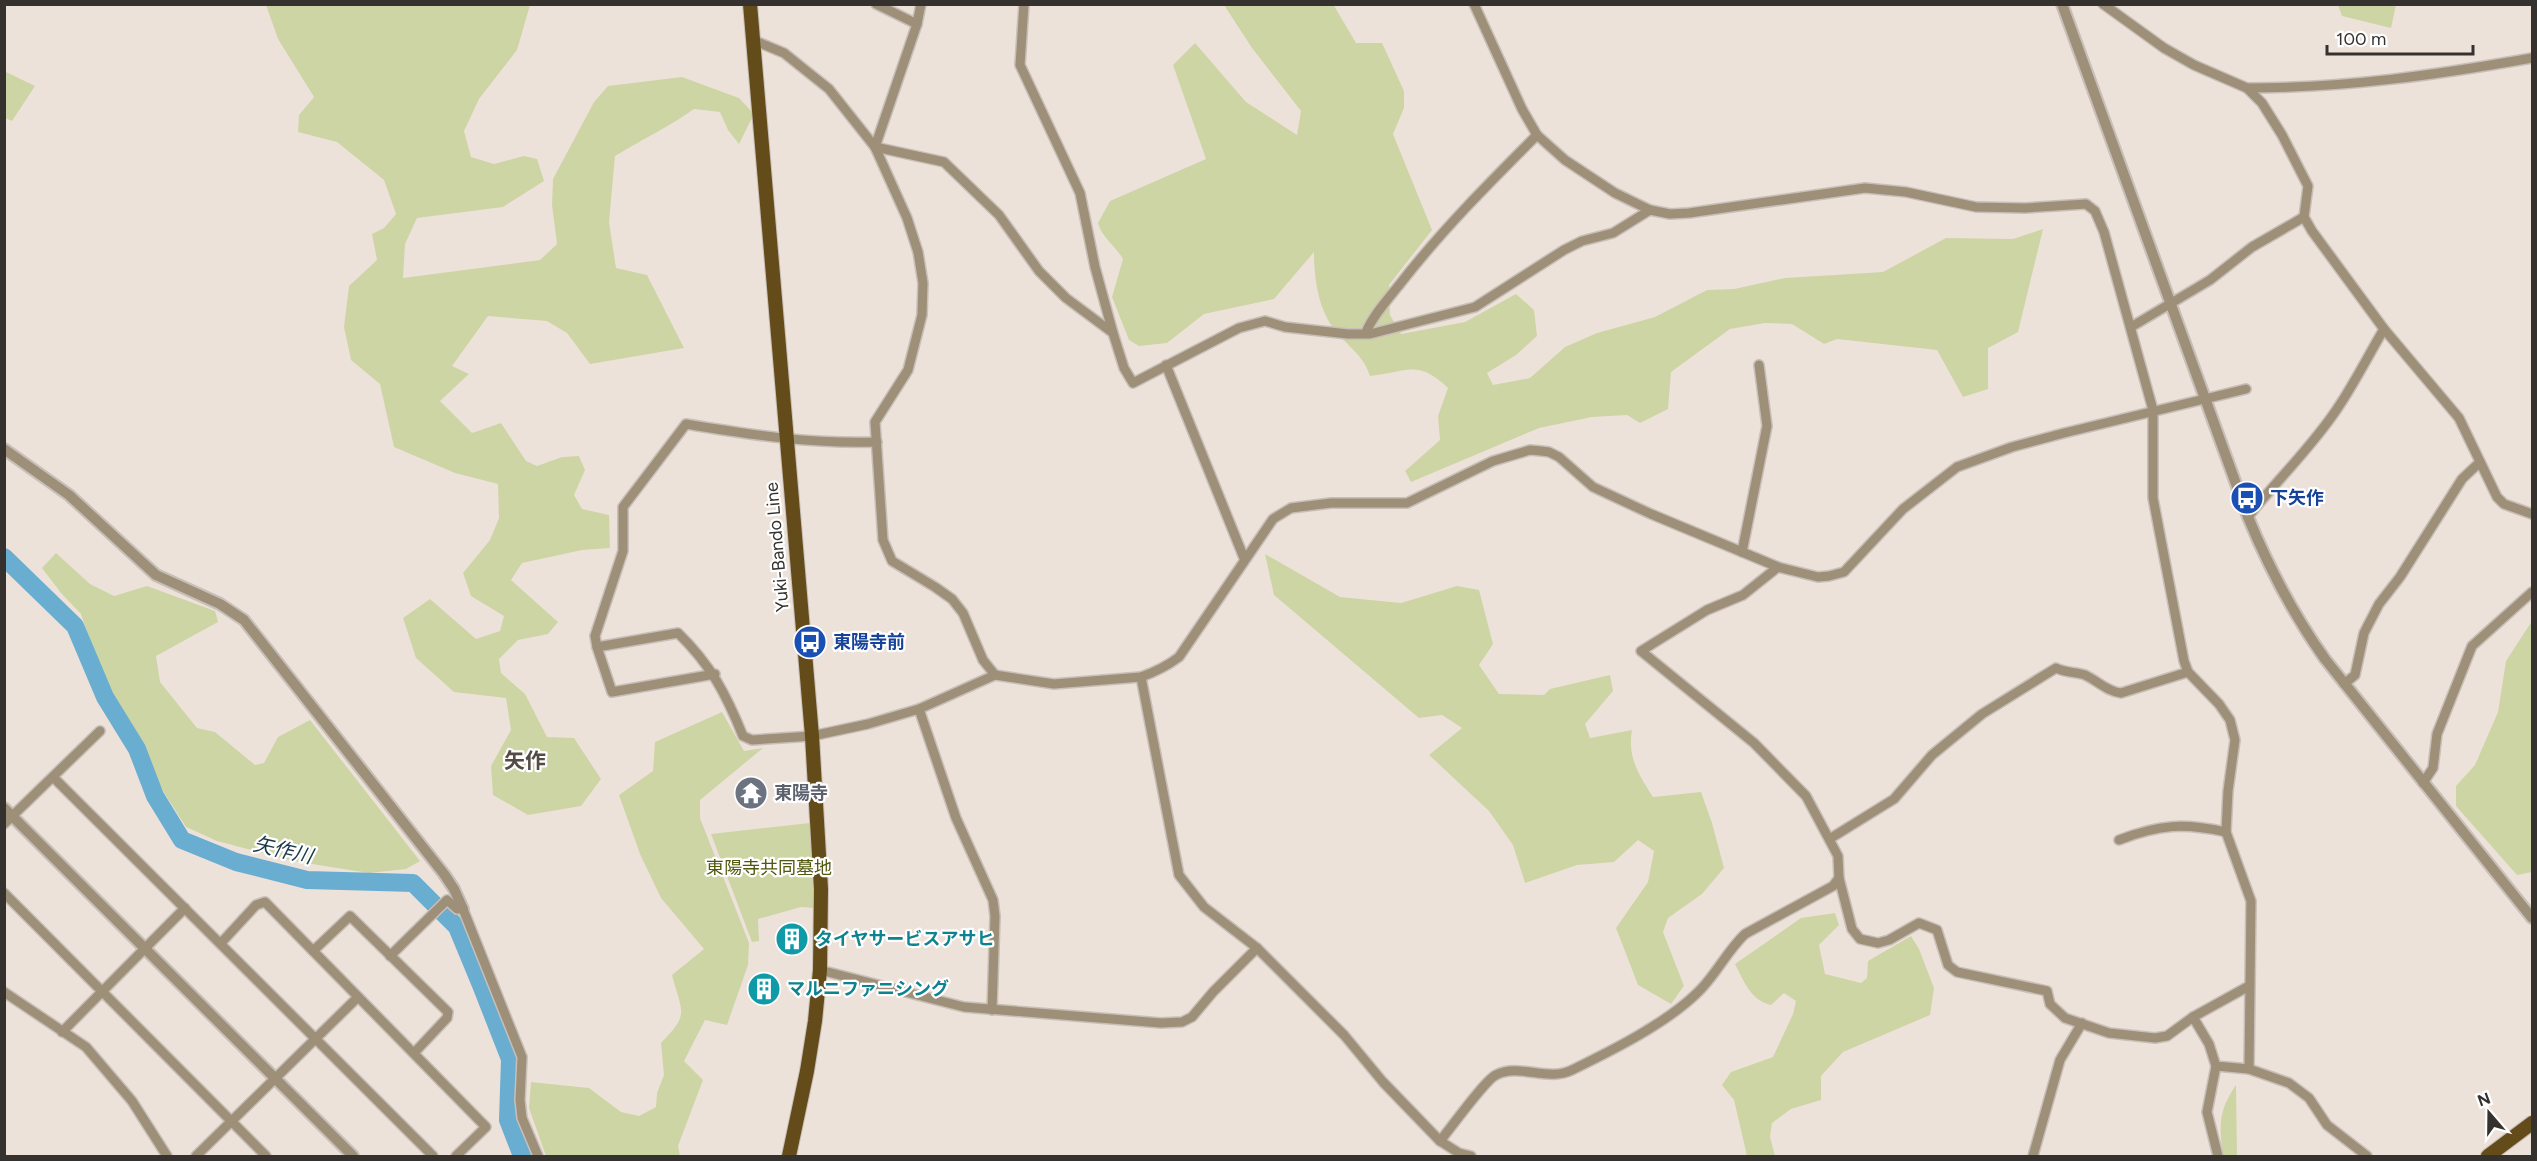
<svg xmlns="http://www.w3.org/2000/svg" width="2537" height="1161" font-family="Figtree,'Noto Sans JP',sans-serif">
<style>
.green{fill:#ced5a5}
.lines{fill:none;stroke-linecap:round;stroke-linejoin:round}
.river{stroke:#69add0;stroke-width:18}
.minor-casing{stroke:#c8bfb8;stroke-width:12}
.tertiary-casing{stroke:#c8bfb8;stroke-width:14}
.primary-casing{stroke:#c8bfb8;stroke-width:16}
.minor{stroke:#9e9078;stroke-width:9}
.tertiary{stroke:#9e9078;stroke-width:10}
.primary{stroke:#644b1a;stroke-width:14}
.labels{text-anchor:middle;stroke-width:4.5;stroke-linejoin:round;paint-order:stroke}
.transit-label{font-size:18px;font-weight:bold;fill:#164399;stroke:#fff;text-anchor:start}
.street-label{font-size:18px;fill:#35312e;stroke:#fff}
.worship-label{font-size:18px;font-weight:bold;fill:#5b616d;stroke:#fff;text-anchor:start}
.park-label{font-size:18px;fill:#51570c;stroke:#fff}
.culture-label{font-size:18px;font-weight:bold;fill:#0d838f;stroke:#fff;text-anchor:start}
.water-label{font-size:20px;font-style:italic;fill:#193949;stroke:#fff}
.quarter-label{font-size:21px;font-weight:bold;fill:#544b45;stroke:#fff}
</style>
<rect width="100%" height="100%" fill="#ede2da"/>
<g class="green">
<path d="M1333,4L1356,43H1382L1404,91V108L1393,134L1432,230L1389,285L1390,315L1401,334L1465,322L1516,294L1534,310L1537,336L1516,355L1487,373L1493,385L1530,378L1565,347L1597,333L1655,317L1707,290L1734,289L1785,278L1883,272L1946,238L2013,239L2043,229L2018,332L1988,348V389L1963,397L1937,350L1837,339L1824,344L1792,324L1765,323L1730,329L1671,372L1668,409L1640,423L1627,415L1592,417L1539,428L1411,482L1405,471L1440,440L1438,416L1448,388C1417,359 1408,372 1370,376C1363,352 1339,341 1328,320C1317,300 1314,275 1314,252L1274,299L1204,314L1167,343L1139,346L1129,340L1112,297L1123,259C1115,245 1102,238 1098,223L1110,201L1206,159L1173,65L1195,43L1246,102L1297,135L1301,111L1252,48L1224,5Z"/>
<path d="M266,5H530L517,50L479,99L464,131L471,157L494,164L524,156L537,159L544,181L503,207L417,218L405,244L403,278L540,260L557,244L552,205L553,179L594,102L608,86L682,77L739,98L754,114L739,144L728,130L720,112L694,109C669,127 641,140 615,156L609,222L616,268L647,275L684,348L590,364L567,333L547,321L488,316L452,366L469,374L440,401L472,433L501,423L526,461L537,466L562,457L579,456L585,470L574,495L582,509L609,515L610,548L582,550L522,563L511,580L558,622L548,634L518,640L499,659L501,673L525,694L547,737L574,738L601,779L581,806L528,815L493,795L491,766L511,730L506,698L454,692L416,658L403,618L430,599L476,639L500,631L504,616L471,596L463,573L490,540L499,518L498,484L455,473L394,447L380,384L351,360L344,327L349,286L377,260L372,234L384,228L396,214L384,180L337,142L298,132L299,115L314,97L278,39Z"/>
<polygon points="2338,5 2338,4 2396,5 2391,28 2342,16"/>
<polygon points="4,71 35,86 12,121 5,118"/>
<polygon points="56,553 90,584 114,596 147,586 215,611 218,622 156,656 160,682 197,728 215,732 255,765 264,763 278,737 310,720 420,861 406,869 369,873 293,861 217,841 186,827 161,788 108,693 81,614 61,593 42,568"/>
<path d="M1265,554L1340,597L1401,603L1457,586L1479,590L1493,644L1479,665L1499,694L1544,695L1550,689L1610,675L1613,691L1585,724L1590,738L1632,730C1627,757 1639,775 1653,797L1701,792L1712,823L1724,868L1702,894L1668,918L1663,932L1684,986L1671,1004L1638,985L1616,928L1648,882L1654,851L1638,840L1614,862L1577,865L1525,883L1513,845L1489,811L1429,755L1462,728L1442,715L1419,718L1274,595Z"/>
<polygon points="2532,621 2532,872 2517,875 2456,806 2456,786 2475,765 2498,712 2506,661"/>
<path d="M722,712L744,751L763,748L700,800V818L749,943L748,965L727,1025L705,1020L684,1061L703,1080L678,1146L680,1156H546L529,1108L531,1082L589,1088L621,1112L639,1116L656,1107L657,1093L664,1075L661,1043C690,1013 682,1014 672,975L704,949L661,898L640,854L619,795L653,771L655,742Z"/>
<polygon points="810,823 814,908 801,907 758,919 759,941 752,942 711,834"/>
<path d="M1835,913L1839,925L1819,945L1825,974L1861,983L1867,978L1868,961L1911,936L1919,949L1934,988L1930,1015L1843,1052L1821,1076V1100L1791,1109L1772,1123L1770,1137L1775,1156H1747L1734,1100L1722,1085L1731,1072L1773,1057L1793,1014L1796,1001L1784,993L1771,1005C1750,1000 1744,981 1735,964L1801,918Z"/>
<path d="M2236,1085L2237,1156H2223C2219,1126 2218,1111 2236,1085Z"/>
</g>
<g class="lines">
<polyline class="river" points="4,557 75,626 105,697 137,749 155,796 182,840 236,862 307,880 413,883 457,927 481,985 510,1059 508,1120 522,1156"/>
<g class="minor-casing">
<g id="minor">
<polyline points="876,4 917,24"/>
<polyline points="1024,4 1020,65 1080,193 1095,267 1113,333 1124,368 1133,383 1239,328 1265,321 1285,327 1348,334 1370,334 1475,307 1564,250 1582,241 1613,233 1650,210"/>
<polyline points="1474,4 1522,109 1537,135 1565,160 1615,193 1650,210 1670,214 1689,213 1865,188 1906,192 1976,207 2025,208 2086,204 2095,211 2104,232 2153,410 2153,498 2184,661 2188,672 2219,704 2230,720 2235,740 2228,791 2226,832 2251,901 2249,1069"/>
<polyline points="2103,4 2164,48 2194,65 2247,88 2262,103 2282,135 2308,186 2304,217 2312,231 2384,329 2459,418 2497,497 2504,504 2532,514"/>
<polyline points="753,40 784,53 829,89 875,147 907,218 918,252 923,283 922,315 908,370 875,422 883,540 892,561 935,587 952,599 963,613 983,660 995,675"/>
<path d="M2247,88C2345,88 2436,75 2532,58"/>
<polyline points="875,147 944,162 999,215 1039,271 1066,298 1113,333"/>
<polyline points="875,147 917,24 921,4"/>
<polyline points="2131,327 2210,280 2252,247 2304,217"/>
<path d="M1366,332C1374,314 1388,299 1400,284C1442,230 1489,183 1537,135"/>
<polyline points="1166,365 1244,558"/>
<path d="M2248,517C2277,480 2311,448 2337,409C2354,384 2368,356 2384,329"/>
<polyline points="1742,552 1767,426 1759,365"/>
<polyline points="1778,567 1743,595 1707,610 1641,651 1754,743 1806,796 1838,856 1839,878 1852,929 1860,939 1878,943 1889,940 1919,923 1937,930 1948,965 1957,972 2047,991 2050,1004 2065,1018 2109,1033 2155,1038 2167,1036 2193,1017 2249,986"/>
<path d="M597,647L678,633C711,665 726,694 743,736L752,740L812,736L868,724L919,709L995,675L1054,684L1141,677C1155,672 1167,666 1179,657L1273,519L1291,508L1331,503H1407L1493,461L1530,450L1541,451L1549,452L1559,457L1593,487L1651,514L1778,567L1818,577L1829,576L1844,572L1903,509L1957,467L2012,447L2064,433L2246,389"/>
<path d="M715,674L612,692L597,647L595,636L623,551V507L686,424C752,435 810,444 877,442"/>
<polyline points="1141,677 1179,875 1204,907 1257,948 1344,1035 1383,1082 1440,1141 1459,1153 1471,1156"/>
<polyline points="2344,684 2355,675 2364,633 2379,604 2400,577 2462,479 2480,462"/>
<polyline points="919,709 956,818 993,900 995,916 992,1010"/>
<polyline points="53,777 433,1156"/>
<polyline points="2423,783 2433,768 2437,734 2472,646 2532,592"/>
<polyline points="4,824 100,731"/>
<path d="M1831,838L1894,799L1932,755L1982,714L2056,668C2066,673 2076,672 2085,675C2098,681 2106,691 2121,693L2188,672"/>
<path d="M2119,840C2160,824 2184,823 2226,832"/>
<polyline points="4,893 266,1156"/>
<polyline points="221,943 256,905 265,902 486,1127 456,1156"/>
<polyline points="313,951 350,916 448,1012 447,1018 414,1053"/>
<polyline points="390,956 447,900 457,909 463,909 522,1057 520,1100 522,1118 538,1156"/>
<polyline points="820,970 964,1007 1161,1023 1182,1022 1192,1017 1213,992 1257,948"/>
<polyline points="4,992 86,1047 132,1101 167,1156"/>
<polyline points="2193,1017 2209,1044 2216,1066 2249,1069 2289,1083 2309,1098 2327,1125 2367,1156"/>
<polyline points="62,1032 185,908"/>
<polyline points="2216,1066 2207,1112 2218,1156"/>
<path d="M1440,1141C1450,1129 1486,1079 1496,1075C1519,1063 1548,1082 1572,1070C1611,1051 1665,1024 1696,994C1715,977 1726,952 1745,934L1833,886L1839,878"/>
<polyline points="196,1156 358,997"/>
<polyline points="2033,1156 2060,1060 2082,1023"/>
</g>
</g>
<g class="tertiary-casing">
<g id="tertiary">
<path d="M2062,4L2248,517C2269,568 2293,614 2325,659L2532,918"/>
<polyline points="4,449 69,495 156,575 220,604 244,620 444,874 454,889 463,909"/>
<polyline points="4,808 353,1156"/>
</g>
</g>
<g class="primary-casing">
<g id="primary">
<polyline points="750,4 812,736 821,889 820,970 815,1021 807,1071 789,1156"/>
<polyline points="2488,1156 2532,1123"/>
</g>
</g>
<use href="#minor" class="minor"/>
<use href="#tertiary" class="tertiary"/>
<use href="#primary" class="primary"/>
</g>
<defs>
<g id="bus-disc" transform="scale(1.725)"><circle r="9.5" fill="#1a4fb4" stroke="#fff"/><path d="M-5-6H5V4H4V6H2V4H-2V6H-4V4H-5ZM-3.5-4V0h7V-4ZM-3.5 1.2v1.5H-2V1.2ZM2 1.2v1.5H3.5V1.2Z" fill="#fff"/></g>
<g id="temple-disc" transform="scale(1.725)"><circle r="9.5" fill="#6b7280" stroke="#fff"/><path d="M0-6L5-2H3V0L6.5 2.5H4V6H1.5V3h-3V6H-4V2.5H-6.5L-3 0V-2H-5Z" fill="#fff"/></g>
<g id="building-disc" transform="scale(1.725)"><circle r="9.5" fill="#0f9aa8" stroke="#fff"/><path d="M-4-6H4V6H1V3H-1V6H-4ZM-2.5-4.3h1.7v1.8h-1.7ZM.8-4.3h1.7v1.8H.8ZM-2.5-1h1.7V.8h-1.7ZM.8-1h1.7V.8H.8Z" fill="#fff"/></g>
</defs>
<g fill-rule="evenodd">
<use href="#bus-disc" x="2247" y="498"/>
<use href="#bus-disc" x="810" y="642"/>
<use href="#temple-disc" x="751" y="793"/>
<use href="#building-disc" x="792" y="939"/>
<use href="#building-disc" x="764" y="989"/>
</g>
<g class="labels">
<g class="transit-label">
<text x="2270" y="504">下矢作</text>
<text x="833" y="648">東陽寺前</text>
</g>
<g class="street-label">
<text transform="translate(777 547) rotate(-95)" y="6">Yuki-Bando Line</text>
</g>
<g class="worship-label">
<text x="774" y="799">東陽寺</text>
</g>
<g class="park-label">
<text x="769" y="874">東陽寺共同墓地</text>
</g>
<g class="culture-label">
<text x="815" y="945">タイヤサービスアサヒ</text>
<text x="787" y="995">マルニファニシング</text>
</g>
<g class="water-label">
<text transform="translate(283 850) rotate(13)" y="7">矢作川</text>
</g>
<g class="quarter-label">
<text x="525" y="768">矢作</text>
</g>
</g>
<rect width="2537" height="1161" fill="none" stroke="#35312e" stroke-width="12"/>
<g transform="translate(2489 1113) rotate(340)" stroke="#ffffff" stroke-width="4.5" paint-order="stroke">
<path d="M0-4.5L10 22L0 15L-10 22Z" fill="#35312e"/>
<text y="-9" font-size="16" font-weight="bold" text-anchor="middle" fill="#35312e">N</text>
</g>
<path d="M2327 45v9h146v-9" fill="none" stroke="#35312e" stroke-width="3"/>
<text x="2336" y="45" font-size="18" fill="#35312e" stroke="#ffffff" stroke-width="4.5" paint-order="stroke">100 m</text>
</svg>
